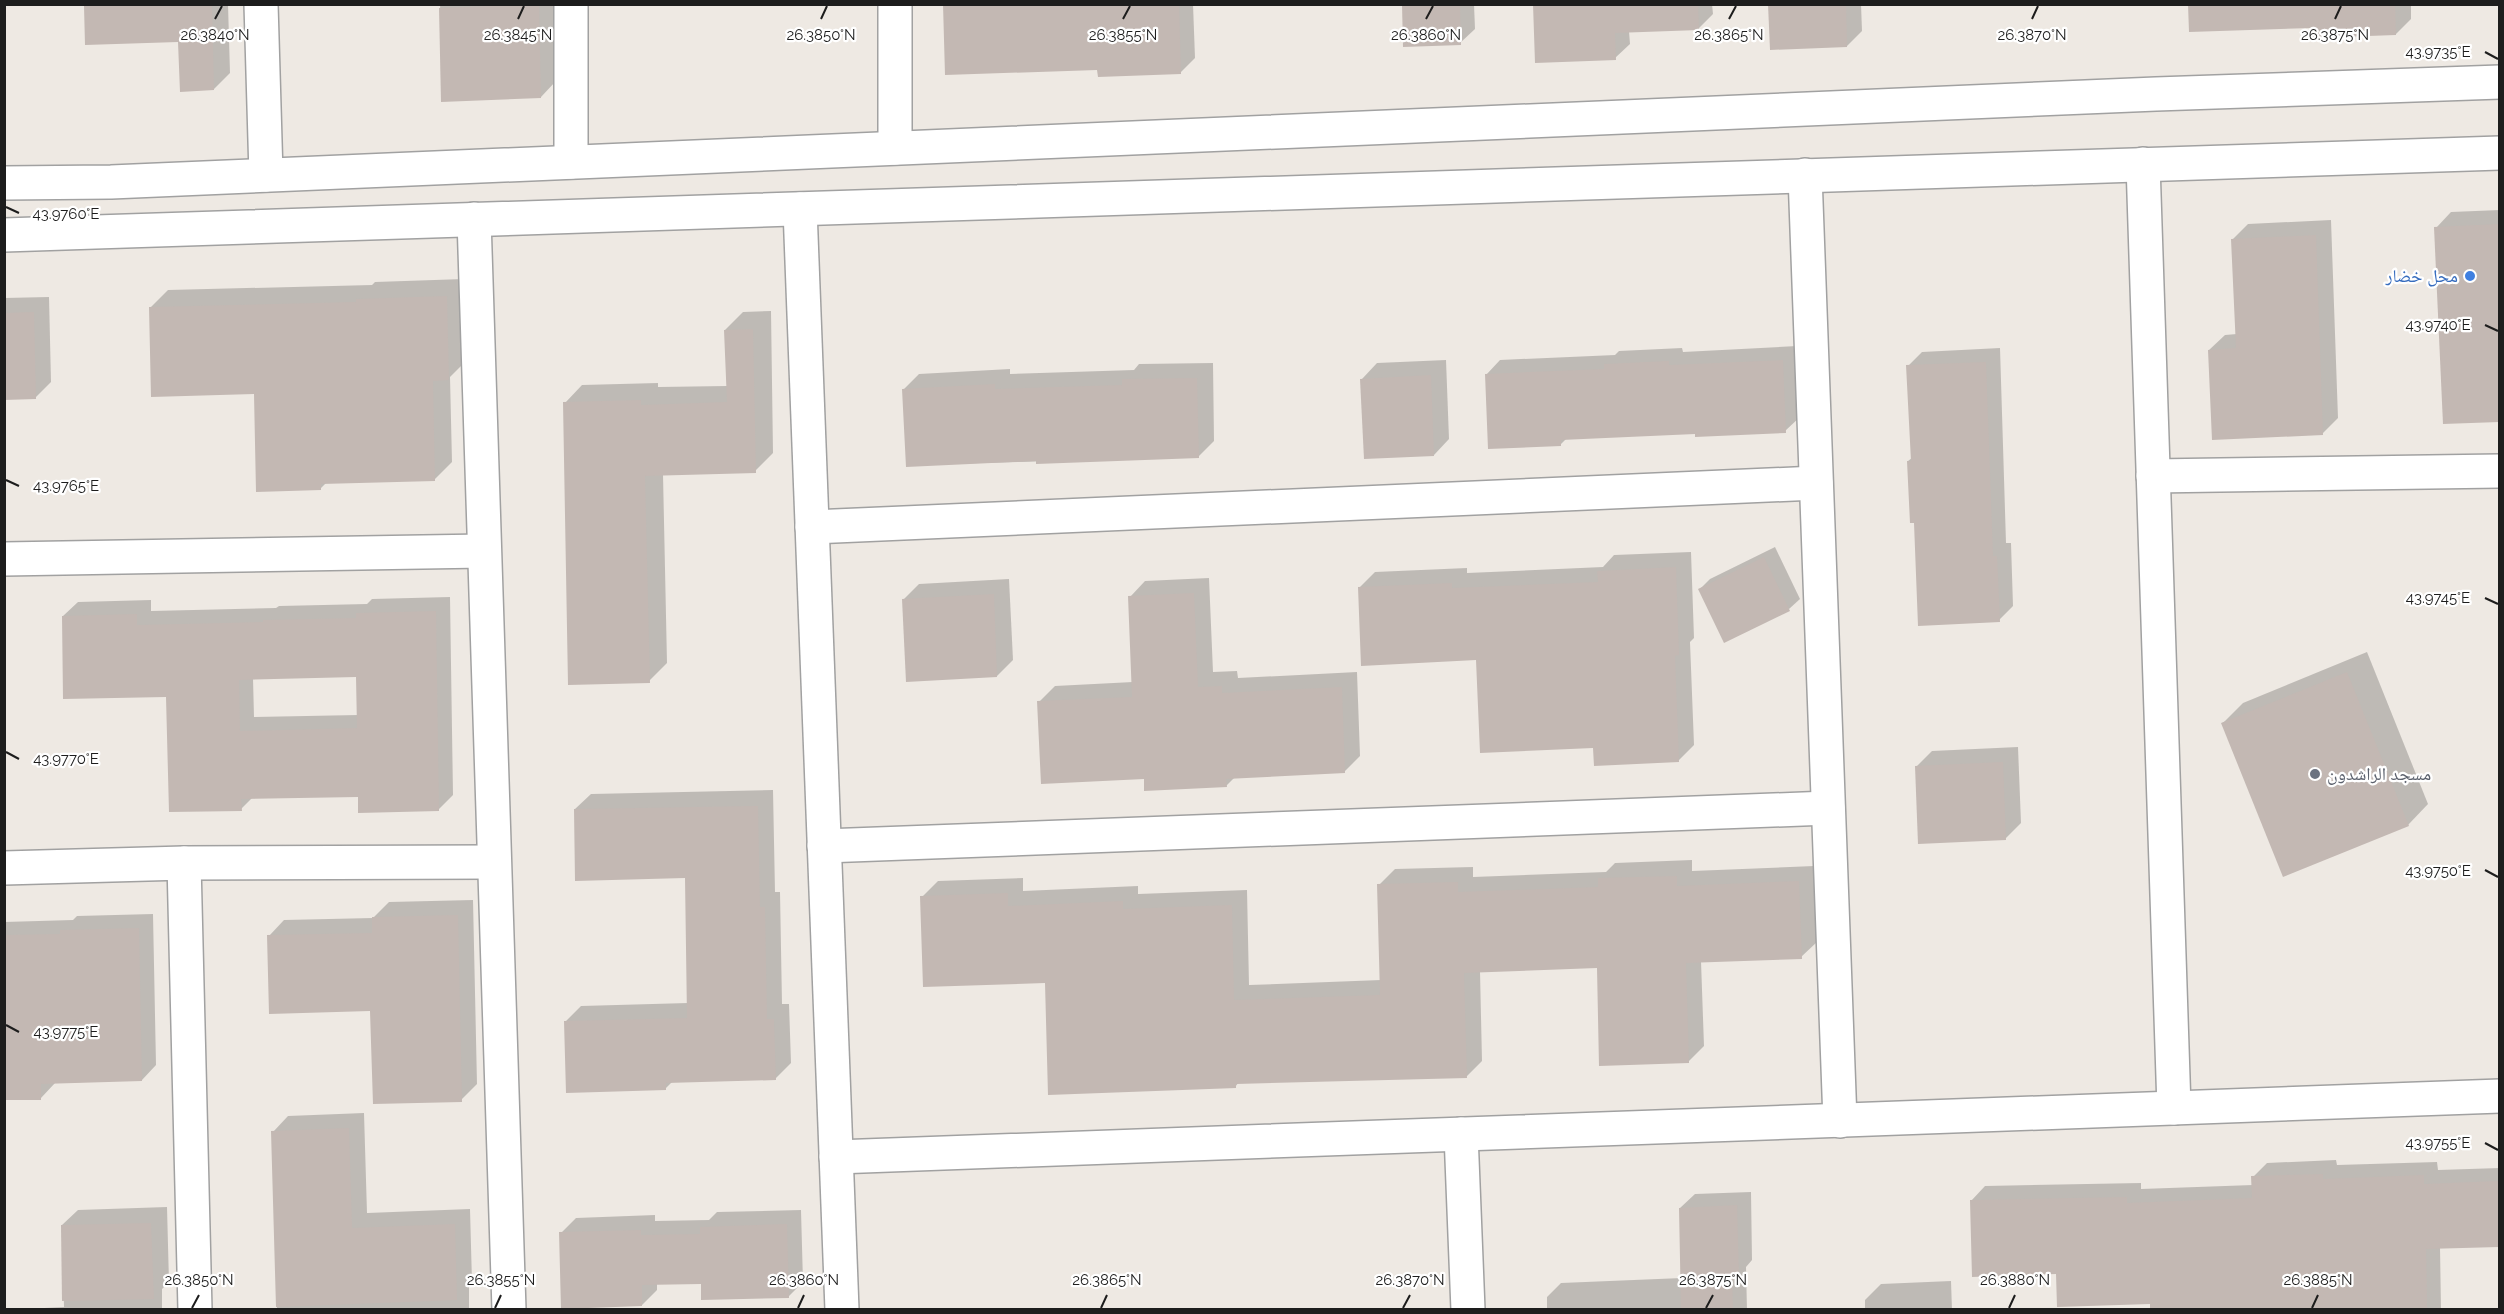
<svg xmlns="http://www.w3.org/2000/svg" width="2504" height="1314" font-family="Raleway,'Noto Naskh Arabic',sans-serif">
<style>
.shadow{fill:#0003;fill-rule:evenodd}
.building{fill:#c3b8b3;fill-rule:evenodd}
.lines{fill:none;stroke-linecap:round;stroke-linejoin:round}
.minor-casing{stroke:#a1a1a1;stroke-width:36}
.minor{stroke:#fff;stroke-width:33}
.ticks{fill:none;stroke:#1d1d1d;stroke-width:2}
.shop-dot{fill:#3f7fe0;stroke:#fff;stroke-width:2}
.worship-dot{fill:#6b7280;stroke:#fff;stroke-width:2}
.labels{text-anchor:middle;stroke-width:4.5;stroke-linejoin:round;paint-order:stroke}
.shop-label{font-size:18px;fill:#366cbe;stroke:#fff;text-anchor:end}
.worship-label{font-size:18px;fill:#5b616d;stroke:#fff;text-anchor:start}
.ticks-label{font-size:15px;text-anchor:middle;fill:#1d1d1d;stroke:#fff;stroke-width:4.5;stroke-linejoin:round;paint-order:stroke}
</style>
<rect width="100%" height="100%" fill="#eee9e3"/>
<g class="shadow">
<polygon points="86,4 228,4 230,73 214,89 180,40 87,43"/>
<polygon points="440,4 554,4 556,81 541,97 443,100"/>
<polygon points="945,4 1193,4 1195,58 1180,73 1099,69"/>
<polygon points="1403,4 1474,4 1475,29 1460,43"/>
<polygon points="1534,4 1712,4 1713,14 1698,29 1629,31 1630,44 1615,58"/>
<polygon points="1770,4 1861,4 1862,31 1847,46"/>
<polygon points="2190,4 2411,4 2411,19 2396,34"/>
<polygon points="2500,210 2500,420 2444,423 2436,228 2451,212"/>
<polygon points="2331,220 2338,418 2322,434 2209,350 2225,335 2237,334 2232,240 2248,224"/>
<polygon points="464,279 466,361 450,377 452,462 434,480 326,483 320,489 255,393 150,308 168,290 372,285 375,282"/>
<polygon points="49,297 51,382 35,398 4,399 4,298"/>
<polygon points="771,311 773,453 755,471 663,474 667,663 649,681 565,403 582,385 658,383 658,387 727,386 725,330 743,312"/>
<polygon points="1797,346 1800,417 1785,431 1696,432 1567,438 1560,445 1486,375 1500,360 1615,355 1619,351 1682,348 1683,352"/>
<polygon points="2000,348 2006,543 2011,543 2013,606 1999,620 1916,522 1908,461 1912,458 1908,366 1922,352"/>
<polygon points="1446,360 1449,439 1434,455 1362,379 1377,363"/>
<polygon points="1213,363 1214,441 1198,457 907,465 904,389 919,374 1010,369 1010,374 1134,370 1139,364"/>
<polygon points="1775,547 1800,599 1789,609 1700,589 1710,579"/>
<polygon points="1691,552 1694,638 1690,642 1694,745 1679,760 1595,747 1478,659 1359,588 1375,572 1467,568 1467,573 1603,567 1614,555"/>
<polygon points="1209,578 1213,672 1237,671 1238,678 1357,672 1360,756 1344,772 1235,777 1226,786 1145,778 1039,702 1055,686 1133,682 1130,597 1145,581"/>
<polygon points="1009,579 1013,660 997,676 904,599 919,584"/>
<path d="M450,597L453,795L438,810L359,795L252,798L241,809L167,695L63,616L78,602L151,600V611L276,608L279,606L367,604L372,599ZM357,676L358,715L254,717L253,678Z"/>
<polygon points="2367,652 2428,804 2408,825 2223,723 2243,703"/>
<polygon points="2018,747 2021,823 2005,839 1916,767 1932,751"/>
<polygon points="773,790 775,892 780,892 782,1004 789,1004 791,1063 775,1079 673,1081 665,1089 565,1022 581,1006 688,1003 686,877 575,809 591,794"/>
<polygon points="1692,860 1692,871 1814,866 1817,942 1801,957 1701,961 1704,1046 1688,1062 1598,967 1480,971 1482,1061 1467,1076 1239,1082 1235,1087 1046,982 922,897 938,881 1023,878 1023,891 1138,886 1138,894 1247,890 1249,985 1381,980 1379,885 1395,869 1473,867 1473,877 1606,872 1615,863"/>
<polygon points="473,900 477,1084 461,1100 372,1010 269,936 284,920 373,918 389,902"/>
<polygon points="153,914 156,1065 142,1080 55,1083 41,1098 4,1099 4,922 73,920 77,916"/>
<polygon points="364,1113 367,1213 470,1209 472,1282 469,1286 469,1310 277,1310 273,1132 288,1116"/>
<polygon points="2336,1160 2337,1165 2437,1162 2438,1170 2500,1168 2500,1245 2440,1247 2441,1310 2152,1310 2151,1302 2058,1273 1971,1201 1985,1186 2141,1183 2141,1189 2253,1185 2253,1177 2267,1163"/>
<polygon points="1751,1192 1752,1260 1746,1267 1747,1310 1547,1310 1547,1297 1561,1283 1682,1278 1680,1208 1695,1194"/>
<polygon points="167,1207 169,1282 162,1289 162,1310 4,1310 64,1307 62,1225 78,1210"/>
<polygon points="801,1210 803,1282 788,1297 703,1283 657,1283 657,1290 642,1305 561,1233 576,1218 655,1215 655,1221 709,1220 717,1212"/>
<polygon points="1951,1281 1952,1310 1865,1310 1865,1300 1881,1284"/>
</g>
<g class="building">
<polygon points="212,4 214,90 180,92 178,42 85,45 84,6"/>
<polygon points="539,4 541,98 441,102 439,8"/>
<polygon points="943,4 1179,4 1181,74 1098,77 1097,70 945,75"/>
<polygon points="1402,4 1460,4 1461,45 1403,47"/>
<polygon points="1533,4 1698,4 1699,30 1615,33 1616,60 1535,63"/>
<polygon points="1768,4 1846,4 1847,47 1770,50"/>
<polygon points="2188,4 2395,4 2396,35 2311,38 2311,28 2189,32"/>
<polygon points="2499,224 2499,422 2443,424 2434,227"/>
<polygon points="2316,235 2323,435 2212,440 2208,350 2236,348 2231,239"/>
<polygon points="447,296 449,380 433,381 435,481 321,484 321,490 256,492 254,394 151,397 149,307 356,302 356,299"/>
<polygon points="34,312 36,399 4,400 4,313"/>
<polygon points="753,329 756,473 645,476 650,683 568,685 563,402 641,400 641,405 727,402 724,330"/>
<polygon points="1783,360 1786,433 1695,437 1695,434 1561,440 1561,446 1488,449 1485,374 1604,369 1604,364 1669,361 1669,365"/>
<polygon points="1986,362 1993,556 1997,556 2000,622 1918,626 1914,523 1910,523 1907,461 1911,461 1906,365"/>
<polygon points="1431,375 1434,456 1364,459 1360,379"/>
<polygon points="1197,378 1199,458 1036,464 1036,461 906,467 902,389 995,384 995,389 1122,385 1122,379"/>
<polygon points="1764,557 1790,611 1724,643 1698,589"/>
<polygon points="1676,567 1679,655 1675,656 1679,762 1594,766 1593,748 1480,753 1476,660 1361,666 1358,587 1452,583 1452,588 1598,582 1597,571"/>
<polygon points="1194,593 1198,687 1222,686 1222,693 1342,687 1345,773 1226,779 1227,787 1144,791 1144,779 1041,784 1037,701 1132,697 1128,596"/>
<polygon points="994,594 997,677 906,682 902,599"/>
<path d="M436,611L439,811L358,813V797L241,799L242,811L169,812L166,697L63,699L62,616L137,614V625L263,622V620L356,618V613ZM356,677L357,728L240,731L239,680Z"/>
<polygon points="2347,672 2409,826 2283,877 2221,723"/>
<polygon points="2003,762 2006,840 1918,844 1915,766"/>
<polygon points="758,806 760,907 765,907 767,1019 774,1019 776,1080 666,1083 666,1090 566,1093 564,1021 687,1018 685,878 575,881 574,809"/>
<polygon points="1677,876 1677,886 1799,881 1802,959 1686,963 1689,1063 1599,1066 1597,968 1464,973 1467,1078 1236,1084 1236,1088 1048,1095 1045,983 923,987 920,896 1008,893 1008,906 1123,901 1123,909 1232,905 1234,1000 1380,995 1377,884 1458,882 1458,892 1598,887 1598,878"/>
<polygon points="458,915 462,1102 373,1104 370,1011 269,1014 267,935 372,933 372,917"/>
<polygon points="139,928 142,1081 41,1084 41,1100 4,1100 4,935 60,934 60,930"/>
<polygon points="349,1128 352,1228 455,1224 457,1300 276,1307 271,1131"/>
<polygon points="2323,1174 2323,1179 2424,1175 2424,1184 2499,1181 2499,1247 2426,1249 2427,1310 2150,1310 2150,1304 2057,1307 2056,1274 1972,1277 1970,1200 2127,1197 2127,1203 2252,1198 2251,1176"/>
<polygon points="1737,1205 1739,1276 1732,1276 1733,1310 1681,1310 1679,1208"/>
<polygon points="151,1223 154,1299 62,1301 61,1225"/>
<polygon points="787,1224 789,1298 701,1300 701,1284 642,1285 642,1306 561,1309 559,1232 641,1230 641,1235 700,1234 700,1227"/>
</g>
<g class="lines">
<g class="minor-casing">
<g id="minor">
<polyline points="261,4 266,175"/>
<polyline points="895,4 895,148"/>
<polyline points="571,162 571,4"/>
<polyline points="2143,164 2174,1108"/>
<polyline points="1805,175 1840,1121"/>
<polyline points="4,183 111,182 2156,94 2500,82"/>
<polyline points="800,209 842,1310"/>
<polyline points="474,219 509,1310"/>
<polyline points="4,235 2500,153"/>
<polyline points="2153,476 2500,471"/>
<polyline points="812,527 1816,483"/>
<polyline points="4,559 484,551"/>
<polyline points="824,846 1828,808"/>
<polyline points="184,863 195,1310"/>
<polyline points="4,868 184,863 494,862"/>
<polyline points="1461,1134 1468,1310"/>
<polyline points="836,1157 2500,1096"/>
</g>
</g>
<use href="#minor" class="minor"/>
</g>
<path class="ticks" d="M215,19L222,6M518,19L524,6M821,19L827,6M1123,19L1130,6M1426,19L1433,6M1729,19L1736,6M2032,19L2038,6M2335,19L2341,6M2485,52L2498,59M6,207L19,213M2485,325L2498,331M6,480L19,486M2485,598L2498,604M6,752L19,759M2485,870L2498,877M6,1025L19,1032M2485,1143L2498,1150M192,1308L199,1295M495,1308L501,1295M798,1308L804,1295M1101,1308L1107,1295M1403,1308L1410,1295M1706,1308L1713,1295M2009,1308L2015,1295M2312,1308L2318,1295"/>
<circle class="shop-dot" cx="2470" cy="276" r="6"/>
<circle class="worship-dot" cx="2315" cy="774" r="6"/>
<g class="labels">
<g class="shop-label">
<text x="2458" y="282">محل خضار</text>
</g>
<g class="worship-label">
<text x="2327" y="780">مسجد الراشدون</text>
</g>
</g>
<g class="ticks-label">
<text x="215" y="40">26.3840°N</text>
<text x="518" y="40">26.3845°N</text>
<text x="821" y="40">26.3850°N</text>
<text x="1123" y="40">26.3855°N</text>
<text x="1426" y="40">26.3860°N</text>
<text x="1729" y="40">26.3865°N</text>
<text x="2032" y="40">26.3870°N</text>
<text x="2335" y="40">26.3875°N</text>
<text x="2438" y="57">43.9735°E</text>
<text x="66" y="219">43.9760°E</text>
<text x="2438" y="330">43.9740°E</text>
<text x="66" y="491">43.9765°E</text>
<text x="2438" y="603">43.9745°E</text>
<text x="66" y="764">43.9770°E</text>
<text x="2438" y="876">43.9750°E</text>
<text x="66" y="1037">43.9775°E</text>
<text x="2438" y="1148">43.9755°E</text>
<text x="199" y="1285">26.3850°N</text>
<text x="501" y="1285">26.3855°N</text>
<text x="804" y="1285">26.3860°N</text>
<text x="1107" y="1285">26.3865°N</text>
<text x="1410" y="1285">26.3870°N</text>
<text x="1713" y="1285">26.3875°N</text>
<text x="2015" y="1285">26.3880°N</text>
<text x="2318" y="1285">26.3885°N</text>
</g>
<rect width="2504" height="1314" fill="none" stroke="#1d1d1d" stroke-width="12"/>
</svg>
